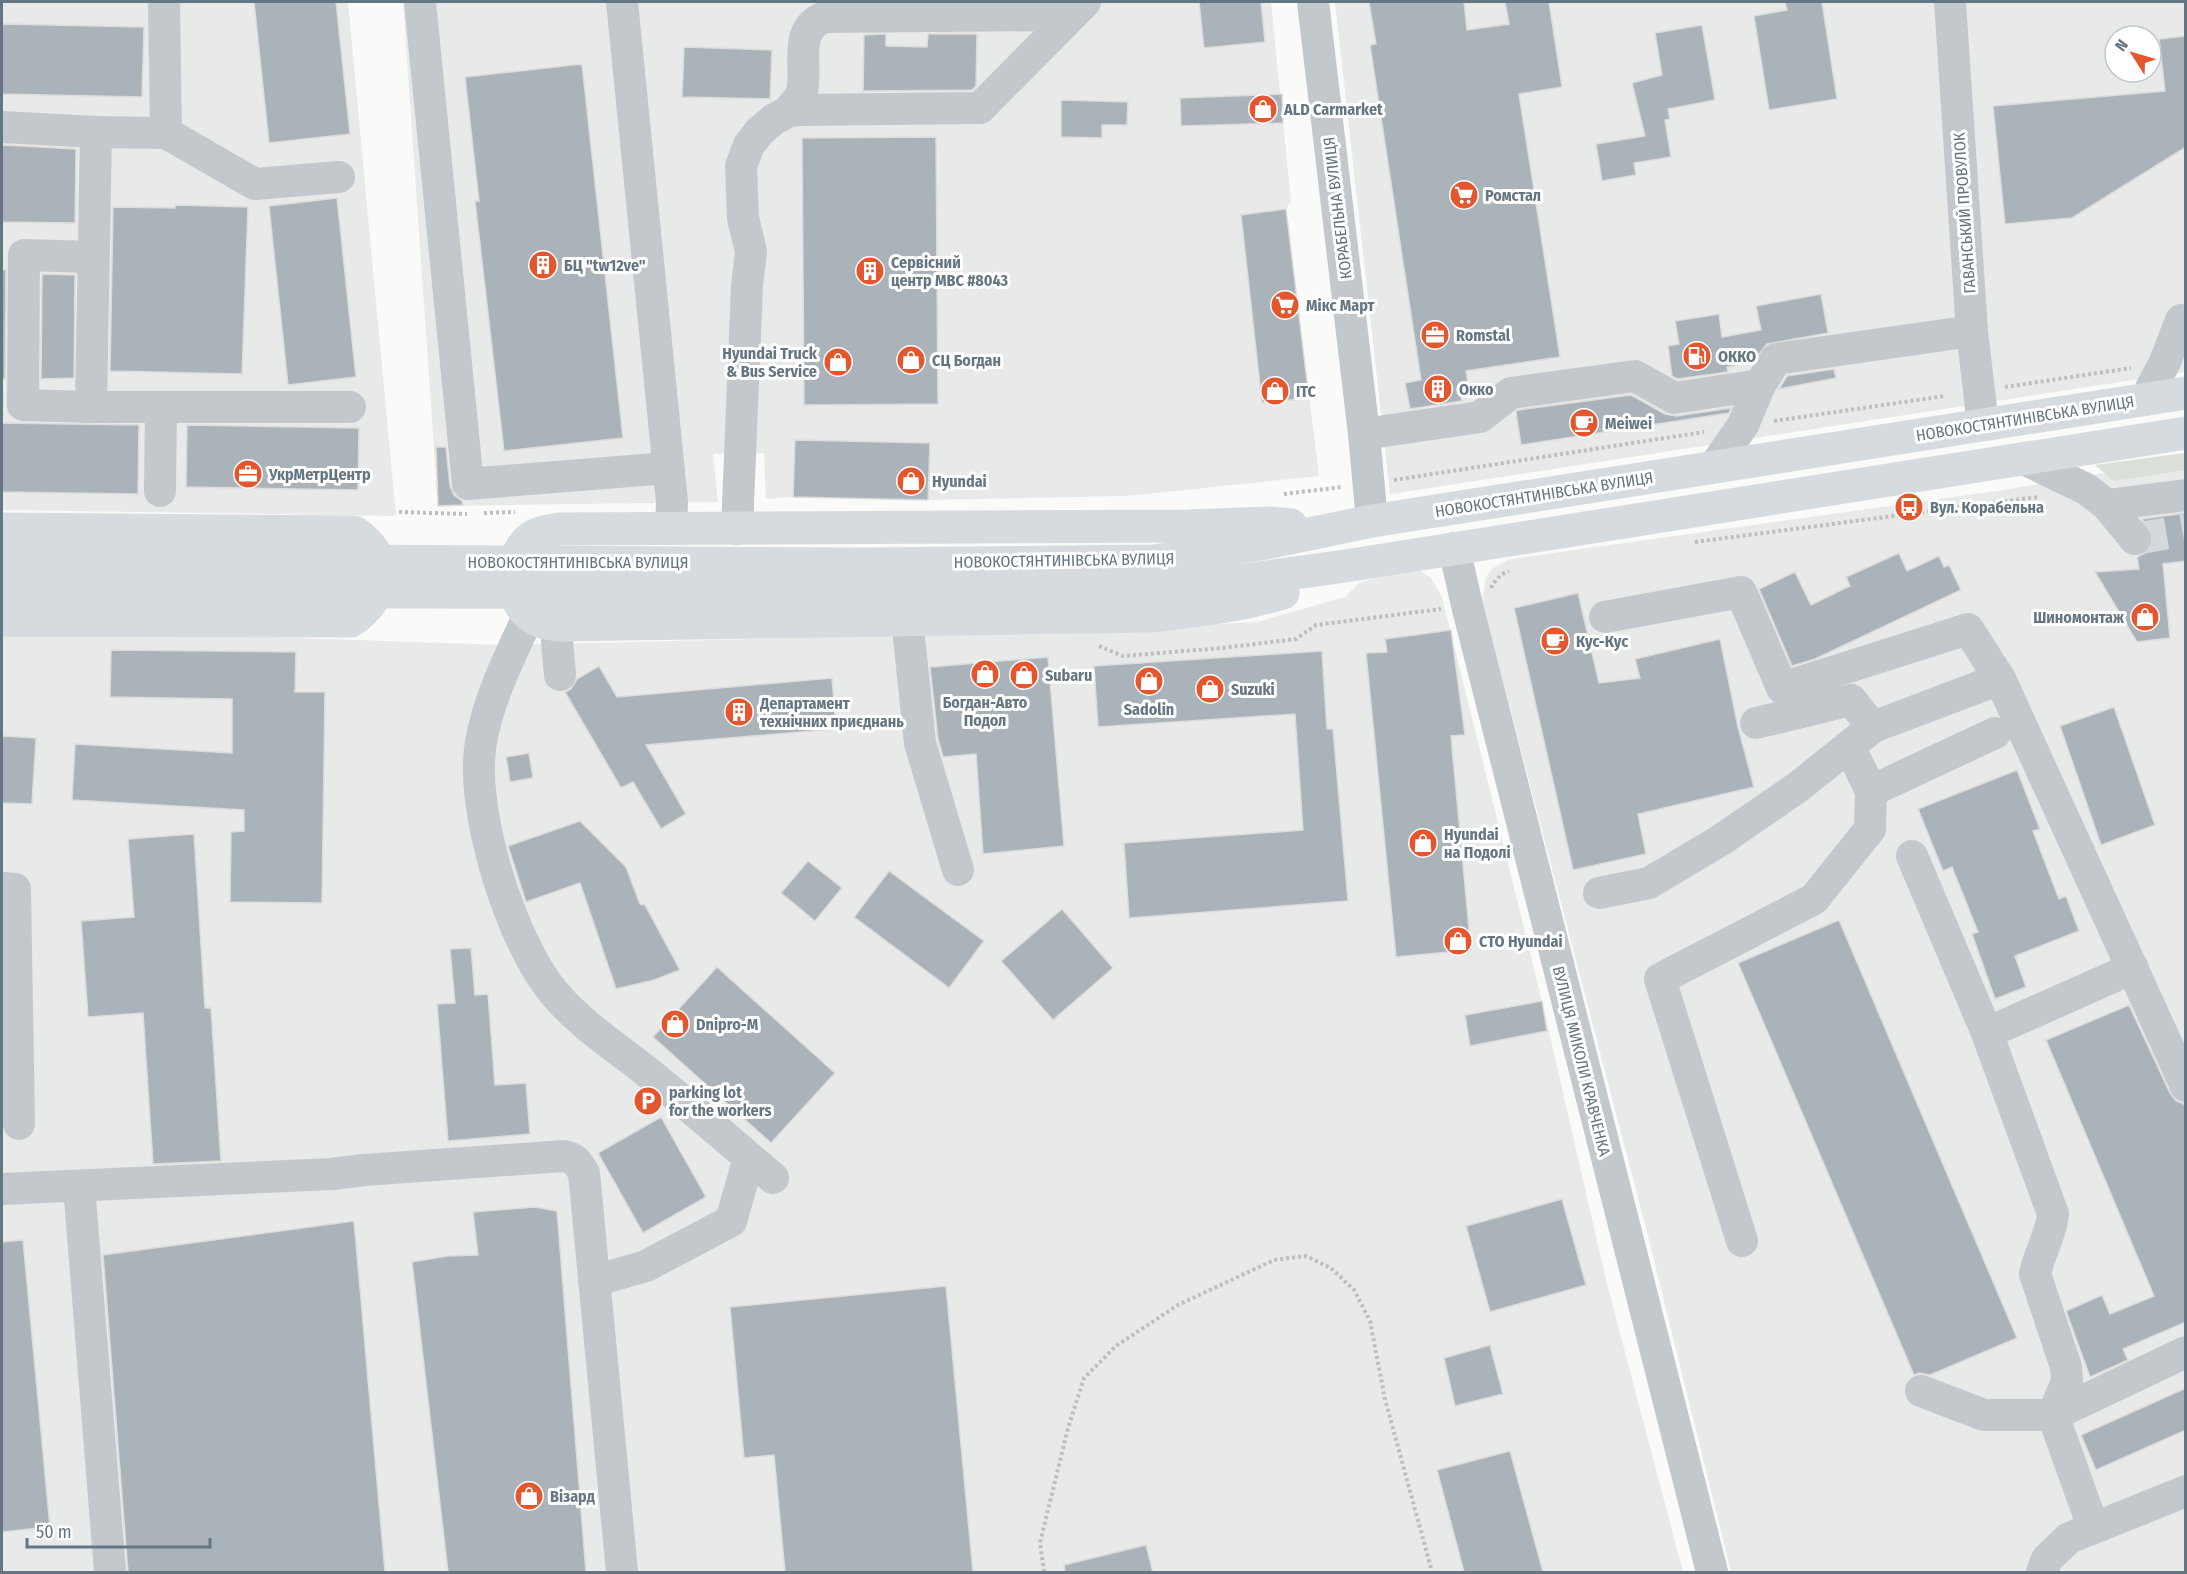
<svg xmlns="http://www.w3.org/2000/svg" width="2187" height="1574" font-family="'Fira Sans Condensed',sans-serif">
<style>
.built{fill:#e8e9e9;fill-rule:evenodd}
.green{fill:#dadfd7}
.building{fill:#aab3b9;stroke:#dcdcda;stroke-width:1.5}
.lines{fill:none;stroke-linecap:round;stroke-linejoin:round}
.minor-tunnel{stroke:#d5d9db;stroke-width:32;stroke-dasharray:32 16;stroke-linecap:butt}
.path{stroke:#bbbfc2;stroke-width:4;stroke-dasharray:3 3;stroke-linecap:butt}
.minor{stroke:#c3c8cc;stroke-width:32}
.major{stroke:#d6dbdf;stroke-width:33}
.labels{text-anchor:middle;stroke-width:6;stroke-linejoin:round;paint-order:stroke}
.poi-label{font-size:16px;font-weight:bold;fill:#657683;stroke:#fff;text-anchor:start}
.street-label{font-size:16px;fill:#657683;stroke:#fff}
</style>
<rect width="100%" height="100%" fill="#fafaf8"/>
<g class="built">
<polygon points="2,2 348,2 396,516 2,510"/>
<polygon points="403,2 1271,2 1291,201 1286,209 1319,476 1127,496 928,500 793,497 766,499 764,453 713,454 718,502 438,506"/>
<path d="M1335,2H2185V372L1390,494ZM2115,36H2151V72H2115Z"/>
<polygon points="2185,459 2185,1572 1731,1572 1647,1232 1482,601 1486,577 1493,568 1510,559 2004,490"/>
<polygon points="1416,568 1431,578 1442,597 1542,1001 1606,1280 1683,1572 2,1572 2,628 503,645 1077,631 1257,622 1345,597 1359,583 1397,570"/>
</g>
<polygon class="green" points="2185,453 2185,470 2114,481 2095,465"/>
<g class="building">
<polygon points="254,2 336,2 350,134 269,143"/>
<polygon points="1199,2 1261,2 1265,42 1204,48"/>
<polygon points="1369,2 1464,2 1467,30 1509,24 1505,2 1549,2 1562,87 1519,94 1560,357 1466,371 1470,396 1461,397 1462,401 1410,409 1405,383 1421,380 1370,45 1376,44"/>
<polygon points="1785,2 1822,2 1837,99 1769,110 1754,16 1787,10"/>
<polygon points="2,24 144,27 142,97 2,94"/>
<polygon points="1702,25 1715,100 1668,109 1670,119 1665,120 1671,157 1634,163 1636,175 1602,181 1596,144 1645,136 1632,83 1662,75 1655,33"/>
<polygon points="886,34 886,46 927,47 928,34 977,34 976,86 972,90 863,91 864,35"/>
<polygon points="2186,36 2186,147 2072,218 2005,224 1993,106 2165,91 2159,39"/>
<polygon points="684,47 772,50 770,99 682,97"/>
<polygon points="582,64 623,438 504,451 475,201 479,201 465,77"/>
<polygon points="1282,94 1283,123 1181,126 1180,98"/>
<polygon points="1061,100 1128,102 1127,125 1102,125 1102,138 1061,137"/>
<polygon points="936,137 938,404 804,405 802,138"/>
<polygon points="2,145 76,149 75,223 2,222"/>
<polygon points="337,198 356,377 288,385 269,206"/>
<polygon points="175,205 248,207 242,374 110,371 113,207 175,208"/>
<polygon points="1286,209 1309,398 1262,403 1241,215"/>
<polygon points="2,270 6,270 5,379 2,379"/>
<polygon points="42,274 75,275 74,378 41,379"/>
<polygon points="1821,294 1828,333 1767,344 1753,362 1727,367 1728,372 1677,379 1672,376 1668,346 1679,344 1675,321 1719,314 1722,337 1761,330 1756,306"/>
<polygon points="1834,369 1836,378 1779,389 1787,376"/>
<polygon points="1631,395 1665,414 1676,416 1731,408 1729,413 1521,445 1516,412 1518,410"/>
<polygon points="2,423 139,425 138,494 2,492"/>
<polygon points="187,425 359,428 358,490 186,487"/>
<polygon points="795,440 930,443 928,500 793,497"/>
<polygon points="436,447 446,447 450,486 454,495 462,501 463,505 438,506"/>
<polygon points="2186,513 2186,561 2163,564 2170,638 2137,642 2095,572 2139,569 2137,557 2147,552 2152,546 2153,537 2142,519"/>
<polygon points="1899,553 1907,571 1939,556 1944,567 1949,565 1961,590 1815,659 1792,666 1759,589 1795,572 1811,605 1850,586 1846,577"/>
<polygon points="1578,593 1599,683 1640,678 1635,659 1720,639 1738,727 1754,787 1638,814 1646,854 1573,870 1514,608"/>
<polygon points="1451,630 1465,735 1451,736 1471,950 1396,957 1366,653 1387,652 1385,639"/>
<polygon points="111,650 296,652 295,692 325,692 322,903 230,902 231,832 244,831 244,810 72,800 75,744 232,753 232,699 110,697"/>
<polygon points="1322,651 1327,729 1333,729 1348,901 1129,918 1124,843 1303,830 1295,714 1098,727 1094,666"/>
<polygon points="1048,657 1064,846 983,854 976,754 943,757 938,739 930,667"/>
<polygon points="599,666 617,697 832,678 836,729 646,745 686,814 661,829 633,782 621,788 565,692 571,689 577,679"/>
<polygon points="2114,707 2155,825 2101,845 2060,726"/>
<polygon points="2,736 36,738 32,804 2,803"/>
<polygon points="529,753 533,778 510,782 506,757"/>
<polygon points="2017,770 2040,829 2033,831 2059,899 2066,896 2079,931 2015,956 2026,987 1995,999 1972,934 1978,932 1952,867 1943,871 1918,809"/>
<polygon points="580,821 626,867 640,904 645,905 680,970 654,980 616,989 580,883 526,902 508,846"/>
<polygon points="194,834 205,1008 211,1008 221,1161 153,1164 143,1013 88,1017 81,921 134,917 128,839"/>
<polygon points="808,861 842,888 815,921 781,893"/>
<polygon points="889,871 984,941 949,988 854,917"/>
<polygon points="1062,909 1113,968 1053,1020 1001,961"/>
<polygon points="1839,920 2017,1338 1930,1375 1919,1373 1914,1375 1738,963"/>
<polygon points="471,948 475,995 488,994 495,1085 526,1083 530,1134 448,1141 437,1004 455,1003 450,949"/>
<polygon points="717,967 835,1073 771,1143 653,1037"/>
<polygon points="1542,1001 1547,1031 1470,1046 1465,1015"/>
<polygon points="2129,1005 2170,1093 2176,1101 2184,1104 2186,1107 2186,1322 2123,1349 2128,1360 2090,1377 2066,1311 2102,1295 2110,1314 2154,1296 2046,1040"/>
<polygon points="661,1117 706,1197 643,1233 598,1153"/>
<polygon points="1562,1199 1586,1285 1490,1312 1466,1226"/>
<polygon points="535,1207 557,1211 586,1572 448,1572 412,1262 447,1256 478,1255 473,1212"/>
<polygon points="354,1221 385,1572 128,1572 103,1255"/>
<polygon points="23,1240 50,1527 2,1532 2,1242"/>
<polygon points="946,1286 973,1572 785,1572 774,1455 744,1458 730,1307"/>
<polygon points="1490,1345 1503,1394 1455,1406 1444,1358"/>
<polygon points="2186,1388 2186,1430 2096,1470 2081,1435"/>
<polygon points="1510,1451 1543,1572 1464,1572 1437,1470"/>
<polygon points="1146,1545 1153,1572 1065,1572 1064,1565"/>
</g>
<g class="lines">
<polyline class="minor-tunnel" points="2135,539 2186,530"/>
<g class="path">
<polyline points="2005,387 2131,368"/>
<polyline points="1774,421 1945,396"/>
<polyline points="1394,480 1704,432"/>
<polyline points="1284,494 1342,487"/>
<polyline points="399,512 467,514"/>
<polyline points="484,513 515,512"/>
<polyline points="1695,542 2038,497"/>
<path d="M1491,588C1495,580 1501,574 1509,571"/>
<polyline points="1099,646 1123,656 1222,648 1296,639 1316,625 1441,609"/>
<polyline points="1044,1572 1040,1543 1068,1428 1084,1378 1116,1346 1178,1305 1274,1260 1306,1256 1331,1268 1354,1290 1370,1321 1385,1399 1432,1572"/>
</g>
<g class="minor">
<polyline points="164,2 166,133 96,132 91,407 350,407"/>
<polyline points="420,2 468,484 668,468"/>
<polyline points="622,2 672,502 671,529"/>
<polyline points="1313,2 1364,434 1372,521"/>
<polyline points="1950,2 1972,331 1983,425"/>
<path d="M789,111C793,104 800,100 802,92C808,66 792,29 825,17L1061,15L1075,2"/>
<polyline points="2,127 96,132"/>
<polyline points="166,133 255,184 339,177"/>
<polyline points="2145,400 2165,362 2181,320"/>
<polyline points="91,407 23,405 24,255 92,257"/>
<polyline points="1364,434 1480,417 1511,393 1635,376 1674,398 1760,385 1776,359 1972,331"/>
<polyline points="2024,459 2086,489 2107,505 2135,539"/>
<polyline points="1714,467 1743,425 1760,385"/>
<polyline points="160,491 161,407"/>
<polyline points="2107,505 2186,495"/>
<polyline points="737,529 747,286 751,252 743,218 741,166 749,145 760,131 773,120 789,111 801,110 980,108 1085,2"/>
<polyline points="1454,548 1467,605 1712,1572"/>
<path d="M529,615C510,656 489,697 481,742C469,808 511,943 555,994C582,1026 619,1049 652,1076C693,1109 733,1144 773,1178"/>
<polyline points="1605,617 1741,592 1782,688 1968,629 2000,679 2186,1086"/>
<polyline points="907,619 920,743 958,870"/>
<polyline points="558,625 557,641 560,675"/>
<polyline points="1756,723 1851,700 1873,727"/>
<polyline points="1871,791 1995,733"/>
<path d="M1912,856L1987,1033L2053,1214C2051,1235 2039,1254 2035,1274L2066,1367L2067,1381L2053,1415L2093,1527"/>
<polyline points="2,888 15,889 19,1124"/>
<polyline points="1599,893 1649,883 1721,840 1798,787 1873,727 2000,679"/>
<polyline points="1987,1033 2133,968"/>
<polyline points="79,1186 110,1572"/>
<path d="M2,1189L332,1174L364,1170L564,1156C575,1158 578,1163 584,1173L622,1572"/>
<polyline points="1742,1241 1660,979 1814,899 1870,829 1871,791 1849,746"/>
<polyline points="594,1281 646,1266 731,1221 749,1158"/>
<polyline points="1921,1391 1984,1415 2053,1415 2186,1352"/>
<polyline points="2042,1572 2047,1559 2069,1538 2186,1491"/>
</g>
<g class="major">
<path d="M2,529L354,532C393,557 387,597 351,621L2,620"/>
<polyline points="2,559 867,564 1154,561 1261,544 1372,521 2186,393"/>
<polyline points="2,591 866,593 1151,589 1245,580 1345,566 2186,433"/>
<path d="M1283,593C1241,606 1197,610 1154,616L558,625C547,624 537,622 528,614C507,595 509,557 529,539C537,532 550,531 560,529L1187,526L1269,523L1291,525"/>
</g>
</g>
<defs>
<g id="shop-disc" transform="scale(1.5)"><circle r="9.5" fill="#e4572e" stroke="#fff"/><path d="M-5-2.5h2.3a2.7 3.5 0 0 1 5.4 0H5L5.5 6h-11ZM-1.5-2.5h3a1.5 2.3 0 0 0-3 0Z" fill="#fff"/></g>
<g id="supermarket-disc" transform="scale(1.5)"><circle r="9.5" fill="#e4572e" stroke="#fff"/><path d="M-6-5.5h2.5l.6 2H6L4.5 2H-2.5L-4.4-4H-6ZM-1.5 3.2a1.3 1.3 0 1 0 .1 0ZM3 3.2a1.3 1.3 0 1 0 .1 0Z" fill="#fff"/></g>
<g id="building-disc" transform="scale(1.5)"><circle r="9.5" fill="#e4572e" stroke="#fff"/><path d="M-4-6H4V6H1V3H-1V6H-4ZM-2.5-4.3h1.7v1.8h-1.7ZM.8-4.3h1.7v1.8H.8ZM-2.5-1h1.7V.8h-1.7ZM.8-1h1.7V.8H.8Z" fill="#fff"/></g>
<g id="office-disc" transform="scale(1.5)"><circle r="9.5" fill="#e4572e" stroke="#fff"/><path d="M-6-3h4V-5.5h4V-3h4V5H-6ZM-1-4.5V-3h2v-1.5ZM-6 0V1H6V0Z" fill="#fff"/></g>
<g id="fuel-disc" transform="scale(1.5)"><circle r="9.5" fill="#e4572e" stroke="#fff"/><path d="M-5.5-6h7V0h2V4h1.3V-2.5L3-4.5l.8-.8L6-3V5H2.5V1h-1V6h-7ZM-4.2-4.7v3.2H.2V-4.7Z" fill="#fff"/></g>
<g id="cafe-disc" transform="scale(1.5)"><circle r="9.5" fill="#e4572e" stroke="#fff"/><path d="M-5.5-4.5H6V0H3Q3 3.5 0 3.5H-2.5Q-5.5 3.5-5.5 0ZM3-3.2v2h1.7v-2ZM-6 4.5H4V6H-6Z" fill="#fff"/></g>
<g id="bus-disc" transform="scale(1.5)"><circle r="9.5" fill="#e4572e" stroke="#fff"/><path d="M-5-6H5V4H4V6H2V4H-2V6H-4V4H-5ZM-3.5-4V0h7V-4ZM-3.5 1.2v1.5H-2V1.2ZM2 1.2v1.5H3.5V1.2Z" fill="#fff"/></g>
<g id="parking-disc" transform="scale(1.5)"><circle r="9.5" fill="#e4572e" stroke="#fff"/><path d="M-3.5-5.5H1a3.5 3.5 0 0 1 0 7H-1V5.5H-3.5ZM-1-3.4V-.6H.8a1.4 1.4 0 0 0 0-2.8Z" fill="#fff"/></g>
</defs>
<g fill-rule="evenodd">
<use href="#shop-disc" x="1263" y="109"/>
<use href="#supermarket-disc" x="1464" y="195"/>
<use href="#building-disc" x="543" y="265"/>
<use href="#building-disc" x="870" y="271"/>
<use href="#supermarket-disc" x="1285" y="305"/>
<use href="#office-disc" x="1435" y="335"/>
<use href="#fuel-disc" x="1697" y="356"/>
<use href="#shop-disc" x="911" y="360"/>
<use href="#shop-disc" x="838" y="362"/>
<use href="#building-disc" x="1438" y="389"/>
<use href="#shop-disc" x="1275" y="391"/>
<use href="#cafe-disc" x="1584" y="423"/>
<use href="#office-disc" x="248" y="474"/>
<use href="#shop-disc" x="911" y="481"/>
<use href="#bus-disc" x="1909" y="507"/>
<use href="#shop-disc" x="2145" y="617"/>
<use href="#cafe-disc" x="1555" y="641"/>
<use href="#shop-disc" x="985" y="674"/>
<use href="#shop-disc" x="1024" y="675"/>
<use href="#shop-disc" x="1149" y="681"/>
<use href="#shop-disc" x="1210" y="689"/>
<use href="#building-disc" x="739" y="712"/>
<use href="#shop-disc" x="1423" y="843"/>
<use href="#shop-disc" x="1458" y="941"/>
<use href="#shop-disc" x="675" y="1024"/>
<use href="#parking-disc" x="648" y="1101"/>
<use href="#shop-disc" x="529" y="1496"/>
</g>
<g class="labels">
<g class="poi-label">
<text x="1284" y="115">ALD Carmarket</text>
<text x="1485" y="201">Ромстал</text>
<text x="891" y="268">Сервісний<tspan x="891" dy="18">центр МВС #8043</tspan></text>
<text x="564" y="271">БЦ "tw12ve"</text>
<text x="1306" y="311">Мікс Март</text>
<text x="1456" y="341">Romstal</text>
<text x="817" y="359" text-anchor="end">Hyundai Truck<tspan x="817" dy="18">&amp; Bus Service</tspan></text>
<text x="1718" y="362">ОККО</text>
<text x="932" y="366">СЦ Богдан</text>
<text x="1459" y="395">Окко</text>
<text x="1296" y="397">ITC</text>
<text x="1605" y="429">Meiwei</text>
<text x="269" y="480">УкрМетрЦентр</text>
<text x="932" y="487">Hyundai</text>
<text x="1930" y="513">Вул. Корабельна</text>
<text x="2124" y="623" text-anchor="end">Шиномонтаж</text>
<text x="1576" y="647">Кус-Кус</text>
<text x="1045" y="681">Subaru</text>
<text x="1231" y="695">Suzuki</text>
<text x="985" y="708" text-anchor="middle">Богдан-Авто<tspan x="985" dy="18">Подол</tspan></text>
<text x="760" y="709">Департамент<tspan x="760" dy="18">технічних приєднань</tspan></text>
<text x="1149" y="715" text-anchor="middle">Sadolin</text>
<text x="1444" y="840">Hyundai<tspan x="1444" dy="18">на Подолі</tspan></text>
<text x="1479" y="947">СТО Hyundai</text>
<text x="696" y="1030">Dnipro-M</text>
<text x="669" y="1098">parking lot<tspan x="669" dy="18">for the workers</tspan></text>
<text x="550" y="1502">Візард</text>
</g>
<g class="street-label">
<text transform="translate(1337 208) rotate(-97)" y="6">КОРАБЕЛЬНА ВУЛИЦЯ</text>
<text transform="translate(1964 213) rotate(-94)" y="6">ГАВАНСЬКИЙ ПРОВУЛОК</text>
<text transform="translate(2025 418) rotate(-9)" y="6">НОВОКОСТЯНТИНІВСЬКА ВУЛИЦЯ</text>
<text transform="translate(1544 494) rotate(-9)" y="6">НОВОКОСТЯНТИНІВСЬКА ВУЛИЦЯ</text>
<text transform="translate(1064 560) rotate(-1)" y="6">НОВОКОСТЯНТИНІВСЬКА ВУЛИЦЯ</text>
<text x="578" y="568">НОВОКОСТЯНТИНІВСЬКА ВУЛИЦЯ</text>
<text transform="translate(1582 1061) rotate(76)" y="6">ВУЛИЦЯ МИКОЛИ КРАВЧЕНКА</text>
</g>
</g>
<rect width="2187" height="1574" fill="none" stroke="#657683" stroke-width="6"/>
<g transform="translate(2133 54) rotate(307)"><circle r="28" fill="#ffffff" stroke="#c1c8cd" stroke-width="1.5"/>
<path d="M0-4.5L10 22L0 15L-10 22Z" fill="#e4572e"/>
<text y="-9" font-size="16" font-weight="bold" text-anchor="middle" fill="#657683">N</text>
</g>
<path d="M27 1538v9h183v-9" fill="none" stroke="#657683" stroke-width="3"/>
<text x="36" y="1538" font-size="18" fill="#657683" stroke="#ffffff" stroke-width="4.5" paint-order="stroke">50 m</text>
</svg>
